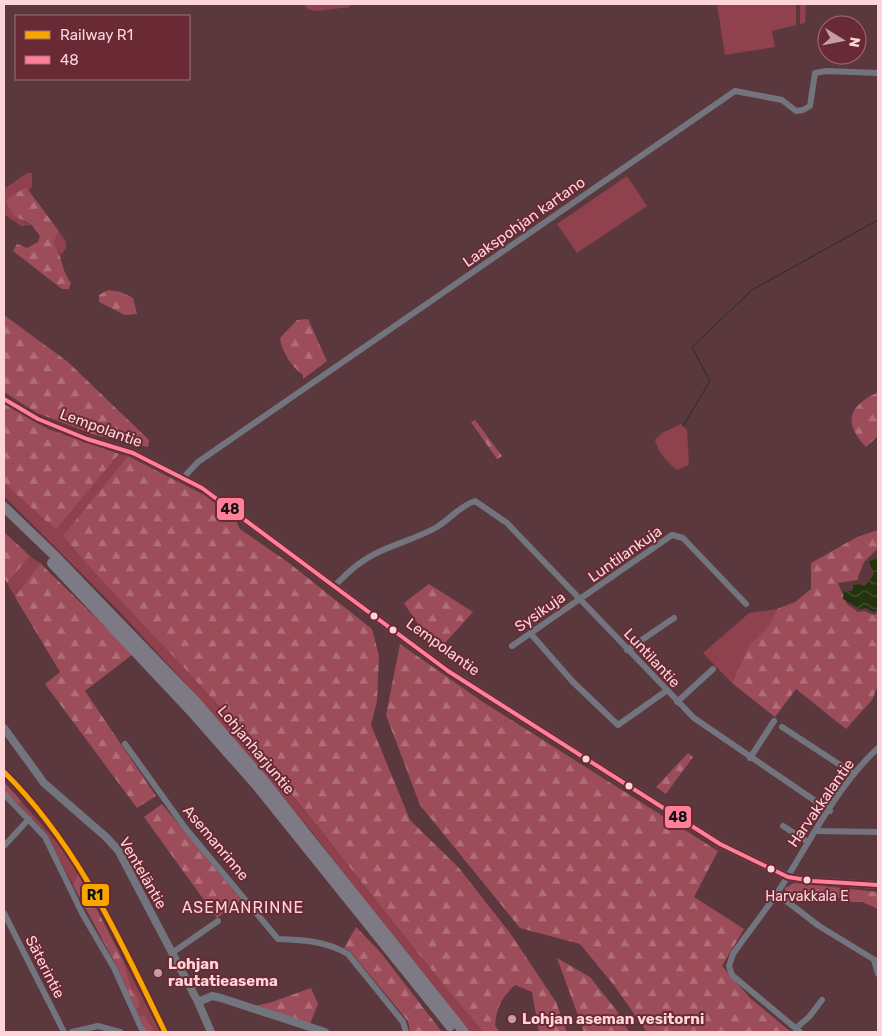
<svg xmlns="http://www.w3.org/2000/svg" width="882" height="1036" font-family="Rubik,sans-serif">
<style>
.green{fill:#8f414e}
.forest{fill:url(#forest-firs)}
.water{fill:url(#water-waves)}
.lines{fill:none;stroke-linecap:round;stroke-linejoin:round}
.stream{stroke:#24330e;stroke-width:1}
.minor{stroke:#72747e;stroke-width:6}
.tertiary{stroke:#72747e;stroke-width:8}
.trunk{stroke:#7e7a85;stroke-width:10}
.bus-1-casing{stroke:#692a35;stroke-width:8}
.bus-1{stroke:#ff8098;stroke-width:4}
.rail-1-casing{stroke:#692a35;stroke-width:9}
.rail-1{stroke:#f7a600;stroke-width:5}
.bus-dot{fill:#fdd5d9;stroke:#692a35;stroke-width:2}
.poi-dot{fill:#c49ea3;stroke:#692a35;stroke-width:2}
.labels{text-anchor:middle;stroke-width:4;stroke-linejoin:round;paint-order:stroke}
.bus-label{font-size:14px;fill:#fdd5d9;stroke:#692a35}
.street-label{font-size:15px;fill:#fdd5d9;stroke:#692a35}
.poi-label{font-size:15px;font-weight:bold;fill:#fdd5d9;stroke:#692a35;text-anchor:start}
.neighbourhood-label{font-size:16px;letter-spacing:1px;fill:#fdd5d9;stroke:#692a35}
.line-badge{stroke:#692a35;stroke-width:2}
.pale-badge-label{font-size:14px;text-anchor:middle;font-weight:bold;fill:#111}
</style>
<defs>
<pattern id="forest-firs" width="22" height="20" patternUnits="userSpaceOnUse" patternTransform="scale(1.25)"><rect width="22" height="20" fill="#9d4d5a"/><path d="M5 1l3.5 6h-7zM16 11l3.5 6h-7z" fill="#b06e79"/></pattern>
<pattern id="water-waves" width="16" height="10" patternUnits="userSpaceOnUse" patternTransform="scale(1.25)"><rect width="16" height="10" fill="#24330e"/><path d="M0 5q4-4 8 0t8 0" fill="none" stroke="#455030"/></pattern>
</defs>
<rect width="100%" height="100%" fill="#5b383e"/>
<g class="green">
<polygon points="304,4 350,4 350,7 316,11 308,9"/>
<polygon points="717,4 796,4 796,25 772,31 775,47 725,55"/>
<polygon points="800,4 806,4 805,23 800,24"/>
<polygon points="27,173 32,173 32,186 29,191 26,187 22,221 32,225 21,226 4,214 4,189"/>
<polygon points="627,176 647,206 577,253 557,224"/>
<polygon points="58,230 66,242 66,248 61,255 54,244"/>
<path d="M681,424L687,430L689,465L677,470C666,461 659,454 655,440L662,433Z"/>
<path d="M119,454L128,456L64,536C117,600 178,657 231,721C317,823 397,930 483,1032H470L408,957L312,832L185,683L118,610L4,496V483L56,530Z"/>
<polygon points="30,556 40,563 15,597 7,583"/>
<polygon points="777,609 767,628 748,647 732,683 703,653 749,613"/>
<path d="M21,801C41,825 63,846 78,873L73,885L49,840L19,805Z"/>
<polygon points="123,960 160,1032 155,1032 145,1016 139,1015 136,1009 140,1006 138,996 131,988"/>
</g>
<g class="forest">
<path d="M26,187L58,230L54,244C64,259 60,268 71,283L69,289H62L13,251L17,244L27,248L38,242L40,236L32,225L13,215L6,200Z"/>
<polygon points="108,290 121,292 133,298 137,314 125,315 99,302 99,295"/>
<polygon points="4,315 68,362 149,440 148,447 95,435 37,413 4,392"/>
<path d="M308,319L327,361L303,379V375C291,366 282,352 280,338L297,320Z"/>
<path d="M878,392V432L877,437L866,447C842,422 849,406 878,392Z"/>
<polygon points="4,404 48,429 119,454 56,530 4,483"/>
<polygon points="475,420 502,456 497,459 471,422"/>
<path d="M128,456L206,496L235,519L240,529L289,563L372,629L379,656L377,701L371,725L410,820L459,868L510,933L556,1002L567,1032H539L532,992L515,985C502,997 496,1008 495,1026L500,1032H483C397,930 317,823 231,720C177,657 117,600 63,536Z"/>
<polygon points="878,530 878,548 864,562 857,580 838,583 847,604 858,612 864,611 874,615 878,613 878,685 872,700 846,729 796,689 775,717 732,683 748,647 767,628 777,609 795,602 811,589 811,563 857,537"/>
<polygon points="4,532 30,556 7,583 4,577"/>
<polygon points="40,563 133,654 85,691 156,796 137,808 45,684 60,672 15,597"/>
<polygon points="429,584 473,612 445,643 420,627 404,603"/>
<polygon points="400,644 483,702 718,851 694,897 744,929 722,966 750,998 791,1032 647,1032 613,984 580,944 520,928 420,805 386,715"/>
<polygon points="688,753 693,757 666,794 656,787"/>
<polygon points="4,782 21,801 19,805 4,791"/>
<polygon points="162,804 241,900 217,918 144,817"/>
<polygon points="78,873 123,960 131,988 138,996 140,1006 136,1009 115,963 73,885"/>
<polygon points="794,883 878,892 878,909 862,902 845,902 837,897 804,891 796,900 785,893 785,888"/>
<polygon points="356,927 381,953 442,1032 410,1032 408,1021 402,1014 350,951 344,948"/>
<polygon points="557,958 590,977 617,1011 629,1032 584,1032"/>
<polygon points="311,988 318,1004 310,1024 255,1006 269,1003"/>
<polygon points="139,1015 145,1016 155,1032 146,1032"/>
</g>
<polygon class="water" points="878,556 878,609 874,612 866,608 860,609 843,599 844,591 852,591 854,583 865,586 874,574 869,562"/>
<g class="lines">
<polyline class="stream" points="683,426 710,381 692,347 752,290 878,220"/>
<g class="minor">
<polyline points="184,477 198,462 735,91 782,100 796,111 803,110 810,106 815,73 826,71 878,73"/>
<path d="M334,586C343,578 351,569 360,563C383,546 413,541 437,527C450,519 460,506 475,501L507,523L694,718L830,811"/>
<polyline points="531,634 572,681 618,725 666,691"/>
<polyline points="512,646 672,535 683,538 746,604"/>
<polyline points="627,650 674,618"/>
<polyline points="677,702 713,669"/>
<polyline points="782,727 854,774"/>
<path d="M125,744L186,829L278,939C304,940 326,941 348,954L403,1022L406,1032"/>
<polyline points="750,758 774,721"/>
<polyline points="4,794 45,837 83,915 114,968 143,1032"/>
<polyline points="783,826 808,842"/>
<polyline points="816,831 878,832"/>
<polyline points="4,846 29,819"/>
<polyline points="776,893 819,926 878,962"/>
<polyline points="4,913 64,1032"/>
<polyline points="172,953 218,921"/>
<polyline points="874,960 878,974"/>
<polyline points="796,1028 809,1017 822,1000"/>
<polyline points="72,1032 98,1026 120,1032"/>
<path d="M800,1032L732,975L729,966L733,954C751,928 772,903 788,876C814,833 841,782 878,748"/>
</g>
<g class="tertiary">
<polyline points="4,399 38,419 87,439 133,453 202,488 448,671 720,844 788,877 813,881 878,885"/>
<polyline points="4,728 44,783 106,837 118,850 198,1002 211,1032"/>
<polyline points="198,1002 212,996 221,998 325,1032"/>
</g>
<g class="trunk">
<polyline points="4,507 54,555 196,702 264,781 464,1032"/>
<polyline points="52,563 190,710 258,787 450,1026"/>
</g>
<g class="bus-1-casing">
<polyline id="bus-1" points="4,399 38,419 87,439 133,453 202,488 448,671 720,844 788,877 813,881 878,885"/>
</g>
<use href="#bus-1" class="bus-1"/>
<g class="rail-1-casing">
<path id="rail-1" d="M4,772C78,845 120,940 165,1032"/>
</g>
<use href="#rail-1" class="rail-1"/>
</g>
<g class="bus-dot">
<circle cx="374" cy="616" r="4.5"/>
<circle cx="393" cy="630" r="4.5"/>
<circle cx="586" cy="759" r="4.5"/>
<circle cx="629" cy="786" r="4.5"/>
<circle cx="771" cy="869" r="4.5"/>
<circle cx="807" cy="880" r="4.5"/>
</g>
<g class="poi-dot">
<circle cx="158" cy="973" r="5"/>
<circle cx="512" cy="1019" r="5"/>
</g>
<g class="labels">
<g class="bus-label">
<text x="807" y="901">Harvakkala E</text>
</g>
<g class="street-label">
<text transform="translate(524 222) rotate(-35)" y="5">Laakspohjan kartano</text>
<text transform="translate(101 428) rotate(20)" y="5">Lempolantie</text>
<text transform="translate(625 554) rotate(-35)" y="5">Luntilankuja</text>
<text transform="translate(540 612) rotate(-35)" y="5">Sysikuja</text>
<text transform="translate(443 647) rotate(36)" y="5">Lempolantie</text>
<text transform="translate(652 658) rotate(47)" y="5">Luntilantie</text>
<text transform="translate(256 750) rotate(50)" y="5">Lohjanharjuntie</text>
<text transform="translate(821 803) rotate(-55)" y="5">Harvakkalantie</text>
<text transform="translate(216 843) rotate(50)" y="5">Asemanrinne</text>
<text transform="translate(143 873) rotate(60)" y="5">Venteläntie</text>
<text transform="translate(45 967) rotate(63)" y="5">Säterintie</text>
</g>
<g class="poi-label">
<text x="168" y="969">Lohjan<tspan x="168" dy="17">rautatieasema</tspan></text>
<text x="522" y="1024">Lohjan aseman vesitorni</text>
</g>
<g class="neighbourhood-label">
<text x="243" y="913">ASEMANRINNE</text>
</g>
</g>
<g class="line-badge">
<rect x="216" y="497" width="29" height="24" rx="5" fill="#ff8098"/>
<rect x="664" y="805" width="28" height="24" rx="5" fill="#ff8098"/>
<rect x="81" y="883" width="29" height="24" rx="5" fill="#f7a600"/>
</g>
<g class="pale-badge-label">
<text x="230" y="514">48</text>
<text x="678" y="822">48</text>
<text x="95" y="900">R1</text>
</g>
<rect width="882" height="1036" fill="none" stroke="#fdd5d9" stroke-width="10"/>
<rect x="15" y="15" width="175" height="65" fill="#692a35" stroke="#a46e77"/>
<rect x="25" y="31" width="25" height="8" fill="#f7a600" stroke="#a46e77"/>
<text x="60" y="40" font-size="15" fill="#fdd5d9">Railway R1</text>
<rect x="25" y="56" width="25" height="8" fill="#ff8098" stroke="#a46e77"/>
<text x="60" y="65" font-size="15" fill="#fdd5d9">48</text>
<g transform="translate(842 40) rotate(100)"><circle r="24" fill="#692a35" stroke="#a46e77"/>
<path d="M0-4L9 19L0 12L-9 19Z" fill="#c49ea3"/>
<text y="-8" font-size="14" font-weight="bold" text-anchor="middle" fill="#fdd5d9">N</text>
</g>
</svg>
